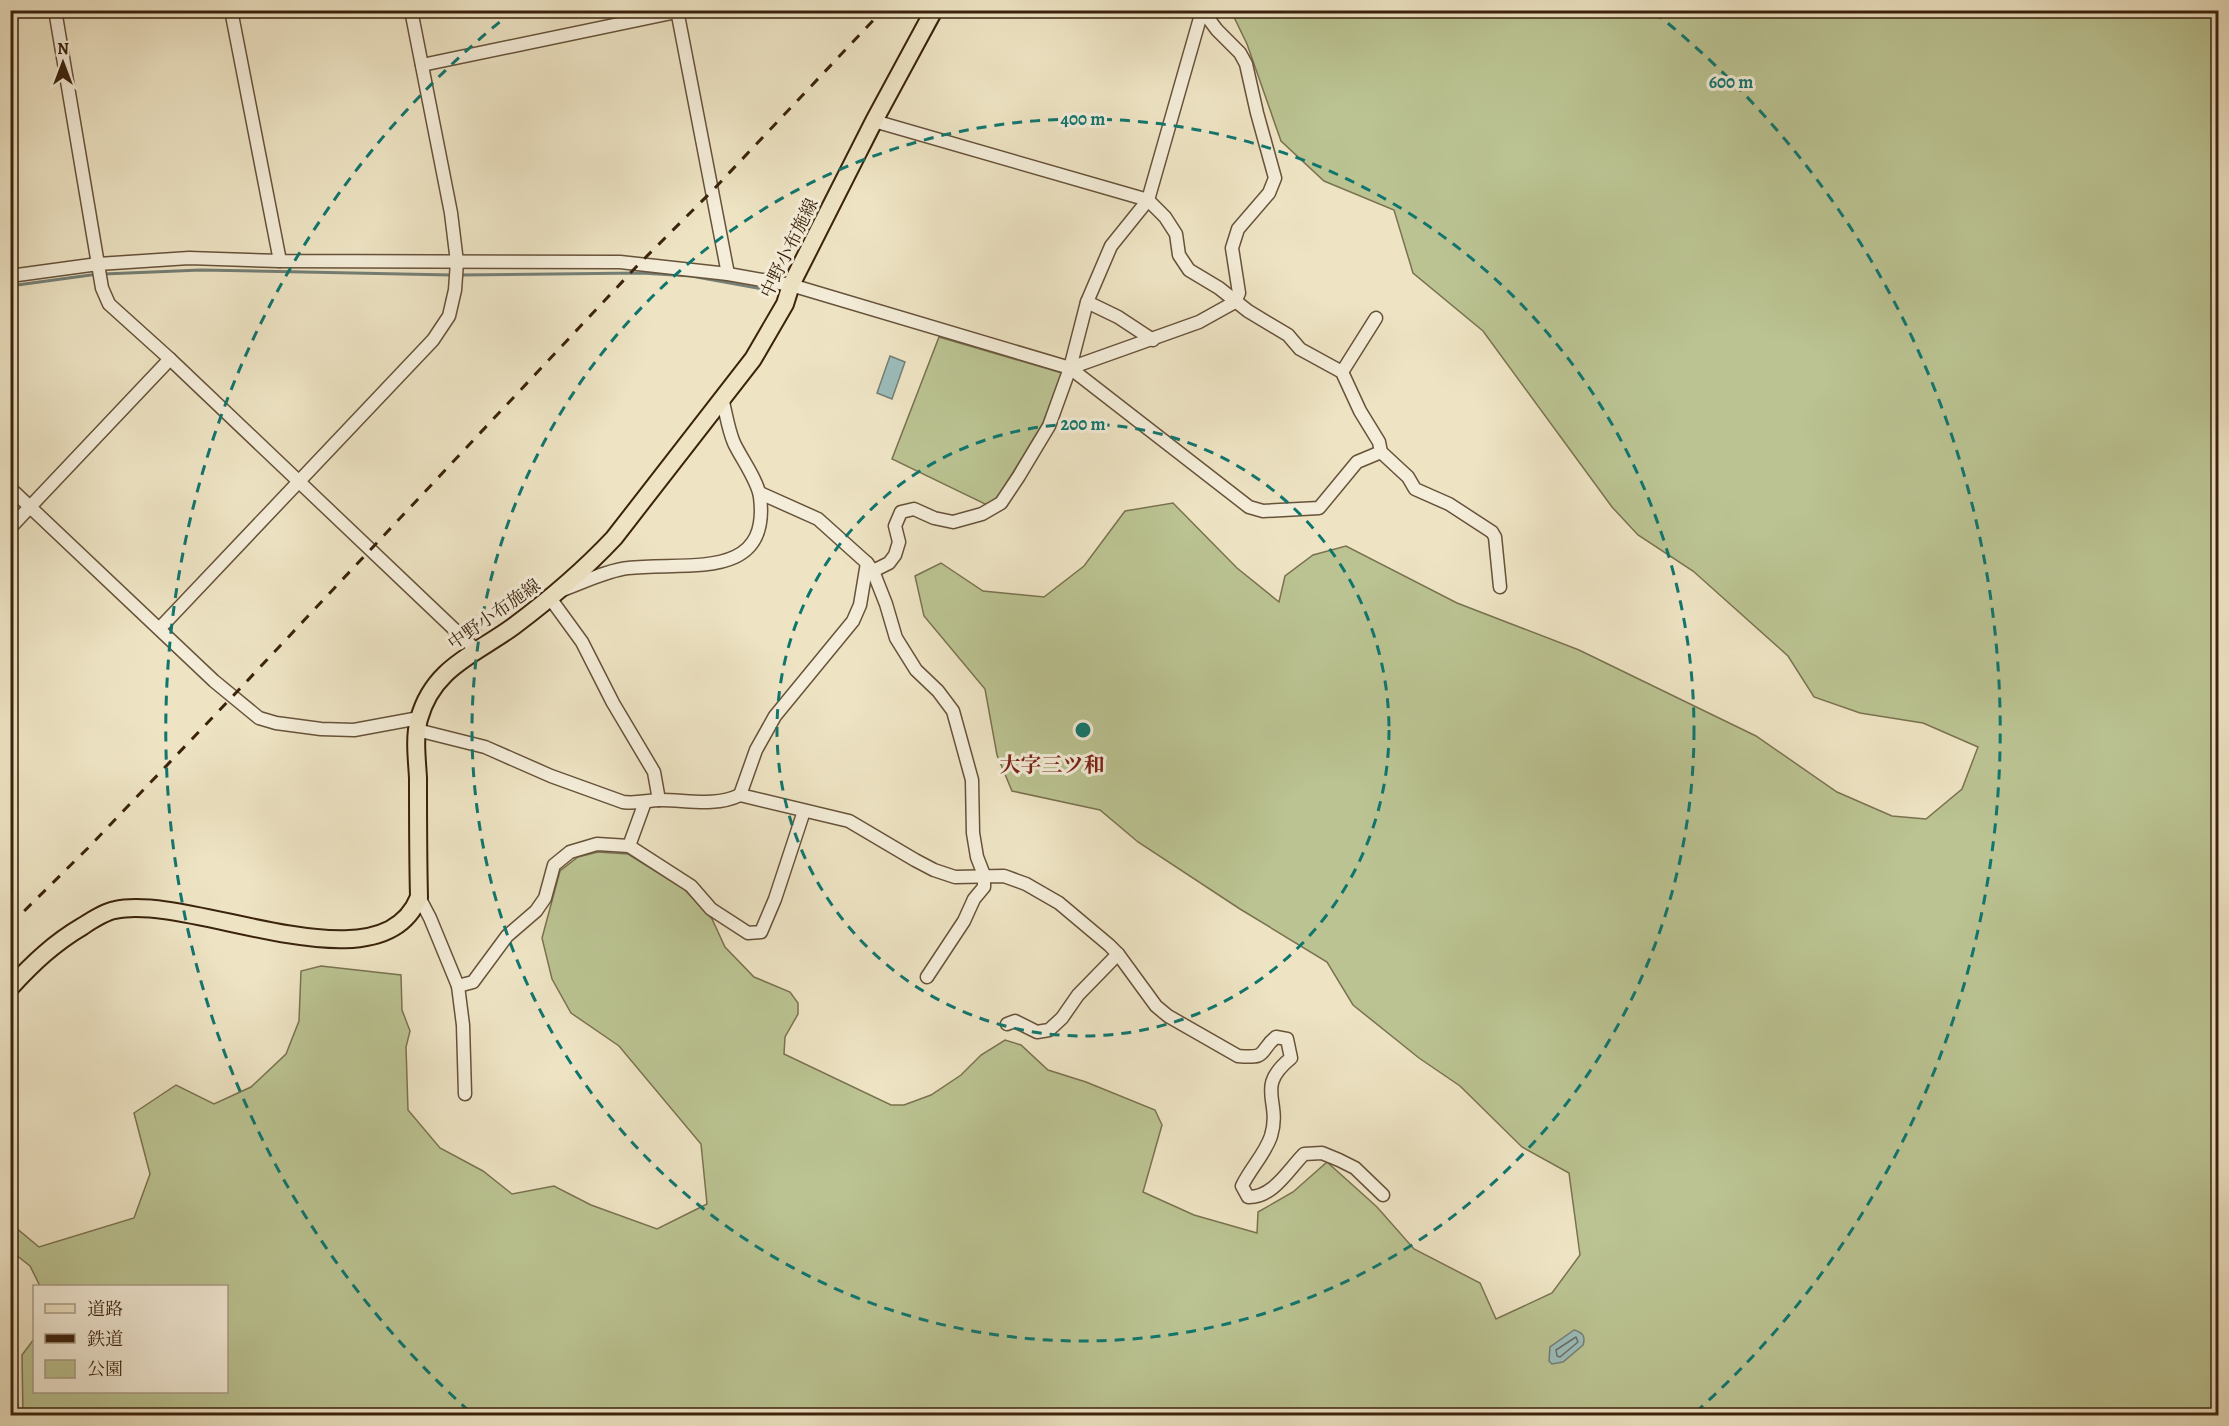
<svg xmlns="http://www.w3.org/2000/svg" width="2229" height="1426" font-family="Alegreya,'Noto Serif JP',serif">
<style>
.green{fill:#bbc392;stroke:#7a724f;stroke-width:1.5}
.water{fill:#9bbdbc;stroke:#747f76;stroke-width:1.5}
.lines{fill:none;stroke-linecap:round;stroke-linejoin:round}
.shore{stroke:#6a7064;stroke-width:1.5}
.stream{stroke:#747f76;stroke-width:3}
.minor-casing{stroke:#67523a;stroke-width:15}
.major-casing{stroke:#3a220c;stroke-width:20}
.minor{stroke:#f4edd9;stroke-width:12}
.major{stroke:#eee4c4;stroke-width:16}
.rail{stroke:#3a220c;stroke-width:3;stroke-dasharray:10 10;stroke-linecap:butt}
.ring{fill:none;stroke:#0f766e;stroke-width:3;stroke-dasharray:10 8}
.labels{text-anchor:middle;stroke-width:6;stroke-linejoin:round;paint-order:stroke}
.street-label{font-size:18px;fill:#3a220c;stroke:#f4edd9}
.quarter-label{font-size:21px;font-weight:bold;fill:#7a1f14;stroke:#f4edd9}
.centre{fill:#0f766e;stroke:#f4edd9;stroke-width:3}
.ring-label{font-size:18px;text-anchor:middle;font-weight:bold;fill:#0f766e;stroke:#f4edd9;stroke-width:6;stroke-linejoin:round;paint-order:stroke}
</style>
<rect width="100%" height="100%" fill="#eee4c4"/>
<filter id="stains"><feTurbulence type="fractalNoise" baseFrequency=".00333" numOctaves="4"/><feColorMatrix values="0 0 0 0 .2 0 0 0 0 .09 0 0 0 0 .02 0 0 0 .5 -.17"/></filter>
<radialGradient id="worn" r=".72"><stop offset=".6" stop-color="#630" stop-opacity="0"/><stop offset="1" stop-color="#630" stop-opacity=".3"/></radialGradient>
<g class="green">
<polygon points="1231,11 2218,11 2218,1415 23,1415 22,1355 34,1339 34,1392 226,1392 226,1286 40,1286 30,1266 11,1251 10,1223 39,1247 134,1218 150,1174 134,1113 176,1085 214,1104 251,1087 286,1054 299,1021 301,971 321,966 401,975 402,1010 410,1031 406,1047 408,1110 440,1148 483,1171 512,1194 554,1186 591,1205 657,1229 707,1204 701,1144 619,1046 571,1013 552,979 542,938 560,871 578,857 598,852 628,854 684,889 712,919 725,947 754,977 790,992 798,1003 798,1014 785,1037 784,1054 891,1105 904,1105 931,1095 961,1075 981,1055 1005,1040 1021,1045 1048,1070 1086,1082 1155,1110 1162,1125 1143,1192 1194,1215 1257,1233 1258,1212 1293,1192 1327,1162 1377,1207 1414,1249 1480,1283 1496,1319 1552,1293 1580,1255 1569,1173 1522,1147 1460,1086 1419,1058 1353,1005 1327,962 1240,909 1138,842 1100,810 1012,791 997,755 985,689 924,616 915,576 941,563 983,591 1044,597 1084,566 1125,511 1173,503 1237,568 1279,602 1285,576 1313,555 1346,546 1457,603 1579,650 1756,736 1837,792 1892,816 1926,819 1962,789 1978,747 1923,723 1860,713 1814,697 1788,656 1693,571 1638,535 1612,507 1483,331 1413,273 1394,210 1324,181 1281,141 1247,44"/>
<polygon points="939,337 1062,373 1043,423 998,497 987,505 892,459"/>
</g>
<g class="water">
<polygon points="890,356 905,362 892,399 877,393"/>
<path d="M1574,1330C1582,1332 1586,1336 1583,1345L1563,1362L1552,1364L1549,1361L1550,1347Z"/>
</g>
<g class="lines">
<polygon class="shore" points="1576,1337 1578,1342 1560,1357 1557,1356 1556,1350"/>
<g class="stream">
<polyline points="907,77 944,10"/>
<polyline points="866,155 880,128"/>
<polyline points="104,274 201,270 451,275"/>
<polyline points="458,275 641,273 691,276 779,292"/>
<polyline points="10,286 98,274"/>
</g>
<g class="minor-casing">
<g id="minor">
<polyline points="55,10 102,288 109,304 170,359 476,650"/>
<polyline points="231,10 280,261"/>
<polyline points="677,10 728,274"/>
<polyline points="422,65 686,10"/>
<polyline points="874,121 1148,200 1165,217 1176,234 1179,255 1189,270 1219,288 1248,311 1288,335 1300,349 1342,372 1360,411 1379,442 1381,452 1408,477 1415,489 1449,504 1492,532 1495,537 1500,587"/>
<polyline points="10,276 98,264 189,258 280,261 620,262 728,274 791,285 1070,368 1249,507 1263,511 1319,508 1357,462 1381,452"/>
<polyline points="1087,302 1118,317 1153,340"/>
<polyline points="1070,368 1199,322 1235,302 1239,293 1232,248 1238,229 1269,193 1275,178 1257,113 1246,64 1240,53 1217,30 1202,10"/>
<polyline points="1342,372 1376,318"/>
<polyline points="10,488 214,681 259,718 276,723 321,729 354,730 419,718"/>
<polyline points="760,493 818,519 867,563 873,571 886,604 896,638 916,670 938,691 953,711 972,780 973,833 977,857 984,875 984,887 974,899 964,921 927,977"/>
<polyline points="10,528 170,359"/>
<polyline points="873,571 889,563 895,555 899,542 895,526 901,512 914,509 934,518 953,522 982,514 1001,503 1019,476 1049,426 1070,368 1087,302 1111,246 1148,200 1202,11"/>
<path d="M562,590C582,583 608,570 628,568C684,561 771,583 760,497C758,481 741,458 734,443C728,429 726,413 722,398"/>
<polyline points="550,598 582,642 613,703 654,772 659,800"/>
<polyline points="160,628 433,340 449,316 455,290 457,262 451,213 411,10"/>
<path d="M417,730L485,747L551,776L623,802C637,804 648,800 661,800C687,800 715,807 740,795L849,821L915,860L934,870L955,877L1004,876L1026,884L1059,903L1109,945L1118,954L1156,1006L1168,1016L1238,1056C1270,1059 1258,1051 1276,1037L1287,1039L1291,1058C1254,1088 1282,1100 1271,1136C1265,1154 1250,1169 1242,1186L1248,1197C1273,1198 1288,1170 1304,1154L1322,1153L1339,1160L1355,1168L1383,1195"/>
<polyline points="740,795 756,750 775,716 853,621 860,605 867,563"/>
<polyline points="629,846 691,886 711,909 748,933 761,932 775,899 804,811"/>
<polyline points="419,897 430,918 458,986 463,1025 465,1094"/>
<polyline points="458,986 473,982 507,936 536,911 545,898 554,865 570,852 597,844 629,846 645,802"/>
<polyline points="1007,1024 1015,1021 1037,1032 1049,1030 1062,1018 1078,995 1118,954"/>
<polyline points="10,1400 12,1416"/>
</g>
</g>
<g class="major-casing">
<path id="major" d="M10,988C33,963 54,943 83,926C92,920 104,912 115,910C191,893 381,993 419,897C418,858 418,818 418,778C417,759 414,738 419,719C433,667 476,654 514,626C550,599 583,571 614,538L753,359L785,304L791,285L874,121L934,10"/>
</g>
<use href="#minor" class="minor"/>
<use href="#major" class="major"/>
<polyline class="rail" points="10,925 88,848 232,697 638,265 713,190 883,10"/>
</g>
<g class="ring">
<circle cx="1083" cy="730" r="306"/>
<circle cx="1083" cy="730" r="611"/>
<path d="M469 1411A917 917 0 0 1 512 12M1654 12A917 917 0 0 1 1697 1411"/>
</g>
<g class="labels">
<g class="street-label">
<text transform="translate(789 248) rotate(-64)" y="6">中野小布施線</text>
<text transform="translate(494 614) rotate(-35)" y="6">中野小布施線</text>
</g>
<g class="quarter-label">
<text x="1052" y="772">大字三ツ和</text>
</g>
</g>
<circle cx="1083" cy="730" r="9" class="centre"/>
<g class="ring-label">
<text x="1731" y="88">600 m</text>
<text x="1083" y="125">400 m</text>
<text x="1083" y="430">200 m</text>
</g>
<rect width="2229" height="1426" fill="none" stroke="#eee4c4" stroke-width="36"/>
<rect x="12" y="12" width="2205" height="1402" fill="none" stroke="#3a220c" stroke-width="3"/>
<rect x="18" y="18" width="2193" height="1390" fill="none" stroke="#3a220c" stroke-width="1.5"/>
<rect x="33" y="1285" width="195" height="108" fill="#f4edd9" stroke="#aa9c87" stroke-width="1.5"/>
<rect x="45" y="1304" width="30" height="9" fill="#eee4c4" stroke="#aa9c87" stroke-width="1.5"/>
<text x="87" y="1315" font-size="18" fill="#3a220c">道路</text>
<rect x="45" y="1334" width="30" height="9" fill="#3a220c" stroke="#aa9c87" stroke-width="1.5"/>
<text x="87" y="1345" font-size="18" fill="#3a220c">鉄道</text>
<rect x="45" y="1360" width="30" height="18" fill="#bbc392" stroke="#aa9c87" stroke-width="1.5"/>
<text x="87" y="1375" font-size="18" fill="#3a220c">公園</text>
<g transform="translate(63 63)" stroke="#f4edd9" stroke-width="4.5" paint-order="stroke">
<path d="M0-4.5L10 22L0 15L-10 22Z" fill="#3a220c"/>
<text y="-9" font-size="16" font-weight="bold" text-anchor="middle" fill="#3a220c">N</text>
</g>
<rect width="100%" height="100%" filter="url(#stains)"/>
<rect width="100%" height="100%" fill="url(#worn)"/>
</svg>
